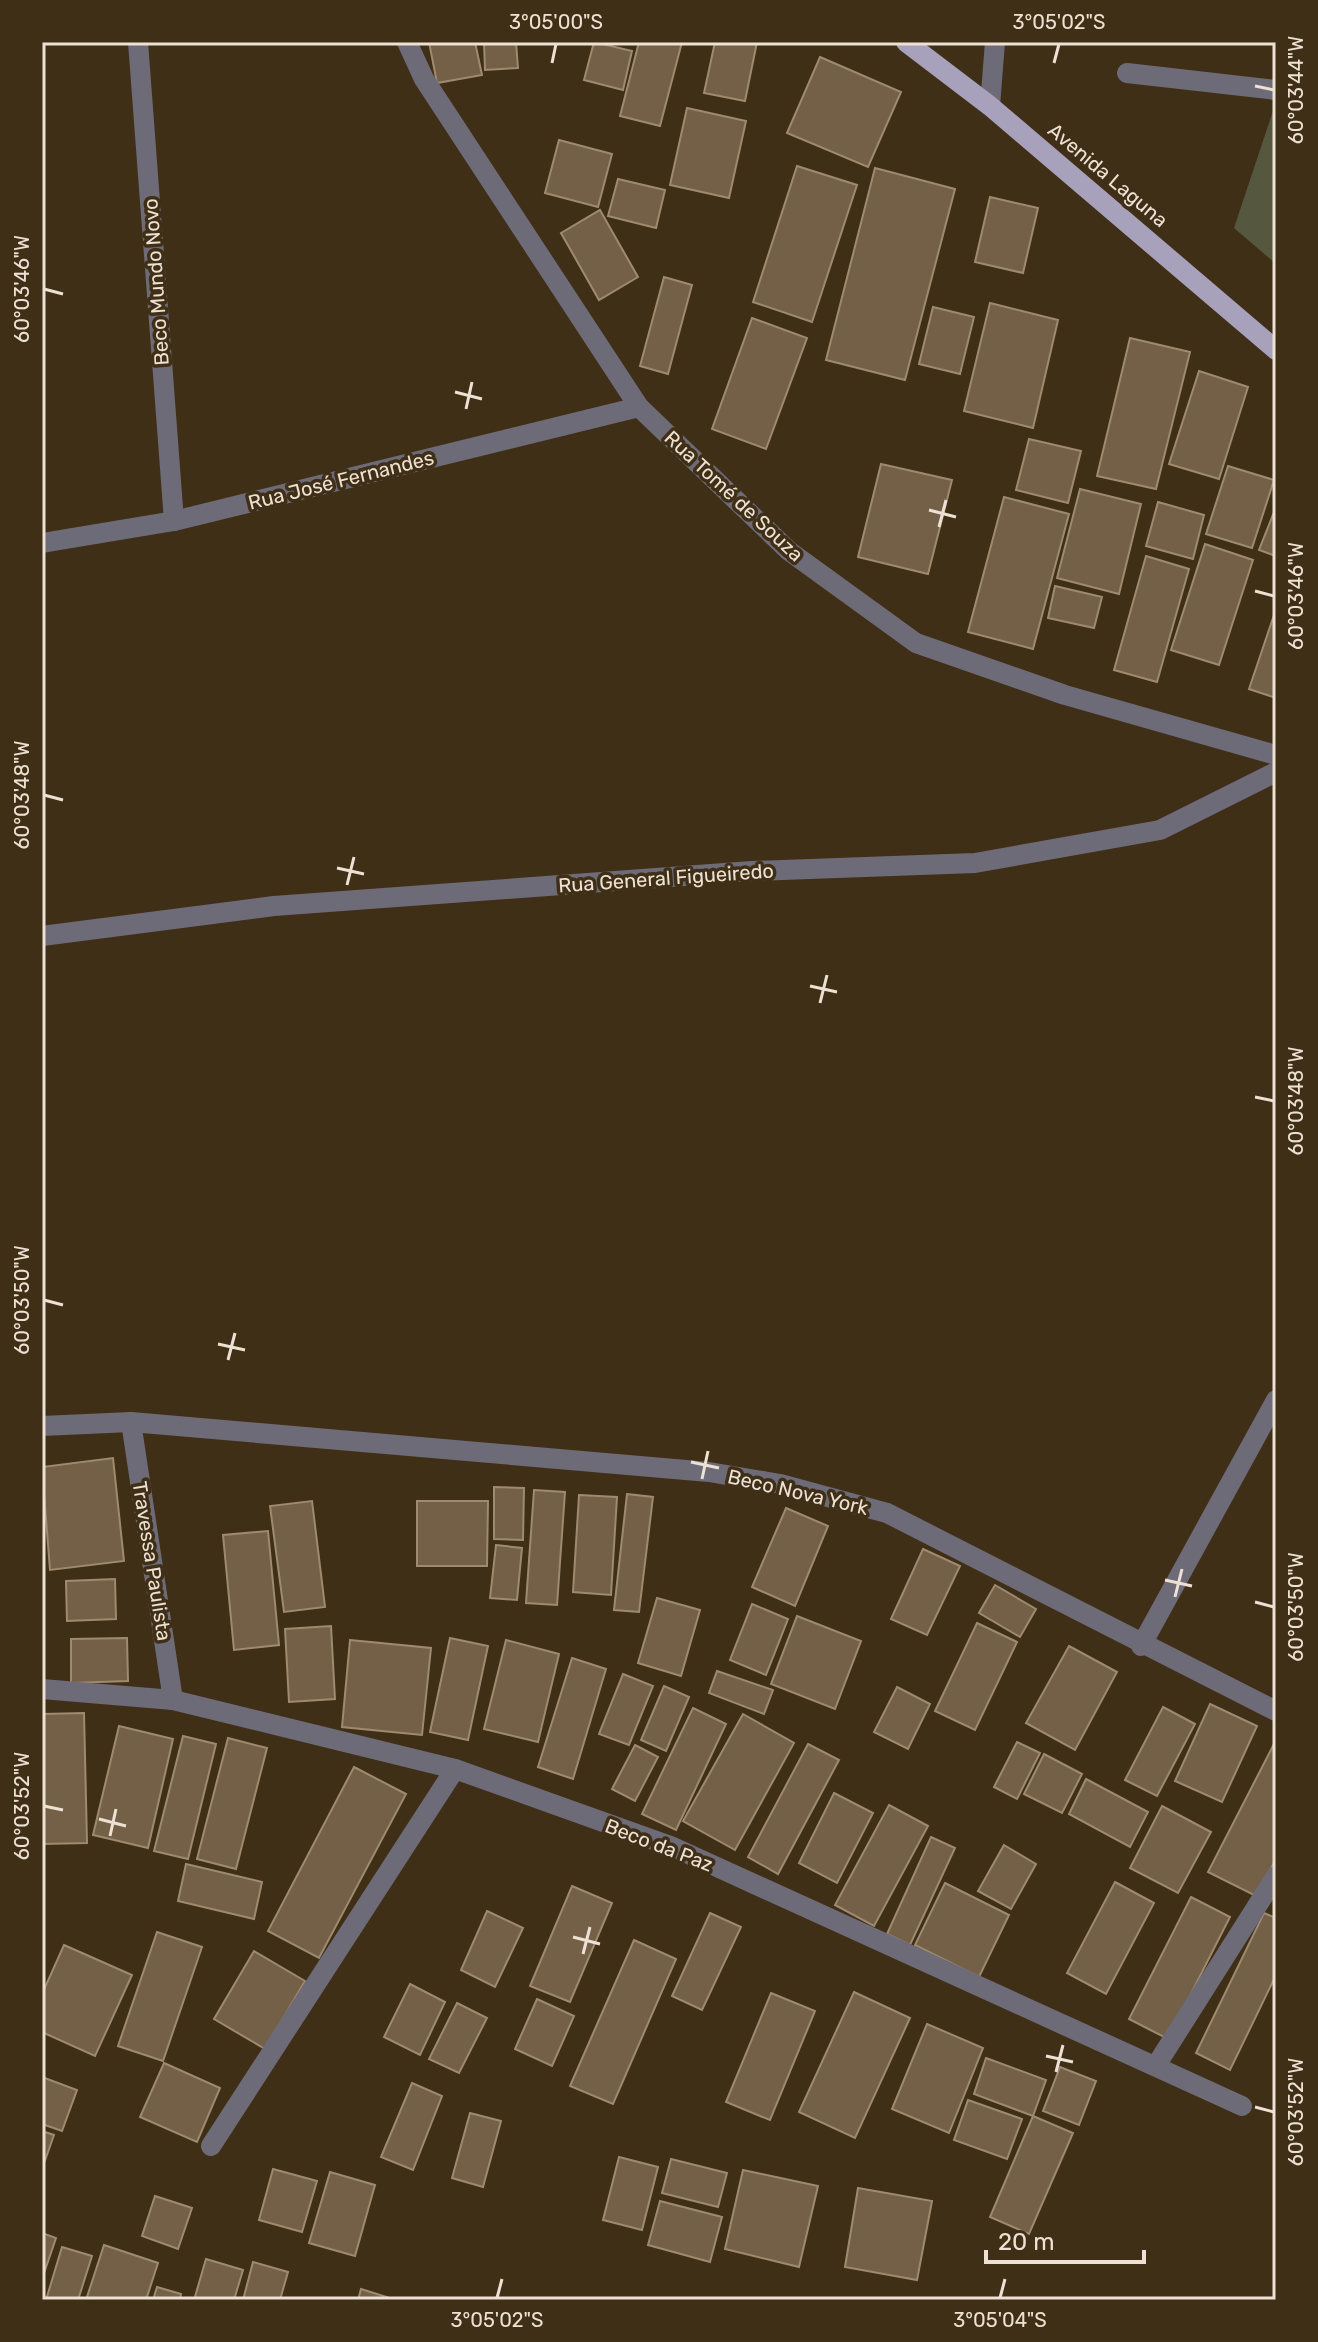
<svg xmlns="http://www.w3.org/2000/svg" width="1318" height="2342" font-family="Rubik,sans-serif">
<style>
.green{fill:#55573f}
.building{fill:#736046;stroke:#9e8a6f;stroke-width:2}
.lines{fill:none;stroke-linecap:round;stroke-linejoin:round}
.minor{stroke:#6e6b78;stroke-width:20}
.major{stroke:#a8a1bc;stroke-width:20}
.ticks{fill:none;stroke:#ece1d3;stroke-width:3}
.labels{text-anchor:middle;stroke-width:7;stroke-linejoin:round;paint-order:stroke}
.street-label{font-size:20px;fill:#ece1d3;stroke:#402f17}
.neatline{fill:none;stroke:#ece1d3;stroke-width:3}
.ticks-label{font-size:20px;text-anchor:middle;fill:#ece1d3}
</style>
<rect width="100%" height="100%" fill="#402f17"/>
<polygon class="green" points="1273,111 1276,111 1276,264 1234,228"/>
<g class="building">
<polygon points="429,42 475,42 482,75 437,83"/>
<polygon points="484,42 516,42 518,68 485,70"/>
<polygon points="594,42 632,51 623,90 584,80"/>
<polygon points="639,42 682,42 660,126 620,116"/>
<polygon points="715,42 757,42 745,101 704,93"/>
<polygon points="820,57 901,92 868,167 787,133"/>
<polygon points="687,108 746,121 729,198 670,185"/>
<polygon points="559,140 612,154 598,207 545,193"/>
<polygon points="797,166 857,185 812,322 753,302"/>
<polygon points="875,168 955,189 905,380 826,360"/>
<polygon points="618,179 665,190 656,228 608,216"/>
<polygon points="990,197 1038,208 1023,273 975,262"/>
<polygon points="600,210 638,277 599,300 561,233"/>
<polygon points="664,277 692,285 668,374 640,366"/>
<polygon points="990,303 1058,320 1033,428 964,411"/>
<polygon points="933,307 974,317 960,374 919,364"/>
<polygon points="752,318 807,338 766,449 712,429"/>
<polygon points="1130,338 1190,352 1156,489 1097,476"/>
<polygon points="1199,371 1248,387 1219,479 1169,464"/>
<polygon points="1029,439 1081,451 1068,503 1016,490"/>
<polygon points="881,464 952,480 928,574 858,557"/>
<polygon points="1228,466 1274,480 1252,548 1206,534"/>
<polygon points="1080,489 1141,504 1119,594 1057,578"/>
<polygon points="1004,497 1069,514 1033,649 968,632"/>
<polygon points="1158,502 1204,515 1193,559 1146,546"/>
<polygon points="1276,507 1276,556 1259,550"/>
<polygon points="1205,544 1253,560 1219,665 1171,650"/>
<polygon points="1146,556 1189,569 1157,682 1114,670"/>
<polygon points="1055,586 1102,597 1094,628 1048,618"/>
<polygon points="1276,609 1276,698 1249,689"/>
<polygon points="113,1458 124,1561 50,1570 42,1467"/>
<polygon points="494,1487 524,1488 523,1540 494,1539"/>
<polygon points="534,1490 565,1492 557,1605 526,1603"/>
<polygon points="627,1494 653,1497 639,1612 614,1610"/>
<polygon points="579,1495 617,1497 611,1595 573,1592"/>
<polygon points="312,1501 325,1607 284,1612 270,1506"/>
<polygon points="417,1501 488,1501 487,1566 417,1566"/>
<polygon points="786,1508 828,1526 795,1606 752,1587"/>
<polygon points="268,1531 279,1645 234,1650 223,1535"/>
<polygon points="496,1545 522,1548 517,1600 490,1598"/>
<polygon points="923,1549 960,1566 927,1635 891,1619"/>
<polygon points="115,1579 116,1619 67,1621 66,1581"/>
<polygon points="995,1585 1036,1609 1020,1637 979,1613"/>
<polygon points="657,1598 700,1610 681,1676 638,1663"/>
<polygon points="752,1604 788,1619 766,1675 730,1660"/>
<polygon points="797,1616 861,1641 835,1709 771,1684"/>
<polygon points="977,1623 1017,1642 975,1730 935,1711"/>
<polygon points="331,1626 335,1699 289,1702 285,1629"/>
<polygon points="127,1638 128,1681 71,1683 71,1639"/>
<polygon points="450,1638 488,1646 468,1740 430,1732"/>
<polygon points="350,1640 431,1648 422,1735 342,1727"/>
<polygon points="506,1640 559,1654 538,1742 484,1729"/>
<polygon points="1069,1646 1117,1672 1075,1750 1026,1723"/>
<polygon points="572,1658 606,1669 573,1779 538,1767"/>
<polygon points="717,1671 773,1690 764,1714 709,1693"/>
<polygon points="623,1674 653,1686 629,1745 599,1734"/>
<polygon points="664,1686 689,1697 666,1751 641,1740"/>
<polygon points="897,1687 930,1704 908,1749 874,1732"/>
<polygon points="1210,1704 1257,1726 1222,1802 1175,1781"/>
<polygon points="1163,1707 1195,1724 1157,1796 1125,1780"/>
<polygon points="693,1708 726,1724 676,1830 642,1814"/>
<polygon points="84,1713 87,1843 42,1844 42,1714"/>
<polygon points="743,1714 794,1743 735,1850 683,1821"/>
<polygon points="119,1726 173,1739 148,1848 93,1835"/>
<polygon points="183,1736 216,1744 188,1859 154,1851"/>
<polygon points="228,1738 267,1748 236,1869 197,1859"/>
<polygon points="1017,1742 1040,1753 1017,1799 994,1787"/>
<polygon points="808,1744 839,1760 778,1874 748,1857"/>
<polygon points="1274,1744 1276,1859 1256,1896 1208,1872"/>
<polygon points="635,1745 658,1757 635,1801 612,1789"/>
<polygon points="1044,1754 1082,1774 1062,1813 1024,1794"/>
<polygon points="354,1767 406,1794 319,1958 268,1931"/>
<polygon points="1086,1779 1148,1812 1130,1847 1069,1814"/>
<polygon points="834,1793 873,1813 837,1883 799,1863"/>
<polygon points="889,1805 928,1826 874,1926 835,1905"/>
<polygon points="1162,1806 1211,1832 1178,1893 1130,1868"/>
<polygon points="931,1837 955,1848 910,1945 887,1934"/>
<polygon points="1004,1845 1036,1864 1011,1909 978,1891"/>
<polygon points="186,1864 262,1882 254,1919 178,1901"/>
<polygon points="1115,1882 1154,1903 1106,1994 1067,1973"/>
<polygon points="945,1883 1009,1915 979,1977 915,1945"/>
<polygon points="572,1886 612,1903 570,2002 530,1986"/>
<polygon points="1191,1897 1230,1917 1168,2039 1129,2019"/>
<polygon points="487,1911 523,1928 495,1987 461,1970"/>
<polygon points="710,1913 741,1927 702,2010 672,1996"/>
<polygon points="1264,1913 1276,1918 1276,1975 1230,2070 1196,2053"/>
<polygon points="157,1932 202,1947 163,2061 118,2046"/>
<polygon points="634,1940 676,1959 613,2104 570,2086"/>
<polygon points="64,1945 132,1975 95,2056 42,2032 42,1994"/>
<polygon points="254,1951 305,1981 265,2049 214,2019"/>
<polygon points="410,1984 445,2002 420,2055 384,2037"/>
<polygon points="854,1992 910,2018 855,2138 799,2112"/>
<polygon points="771,1993 815,2011 770,2120 726,2102"/>
<polygon points="537,1999 574,2016 552,2066 515,2049"/>
<polygon points="457,2003 487,2018 459,2073 429,2059"/>
<polygon points="927,2024 983,2048 949,2133 892,2109"/>
<polygon points="986,2058 1046,2080 1033,2116 974,2094"/>
<polygon points="164,2063 220,2088 197,2142 140,2117"/>
<polygon points="1060,2067 1096,2081 1079,2125 1043,2111"/>
<polygon points="42,2077 77,2090 62,2131 42,2124"/>
<polygon points="412,2083 442,2096 413,2170 381,2157"/>
<polygon points="968,2100 1022,2119 1007,2159 954,2140"/>
<polygon points="470,2113 501,2121 483,2187 452,2178"/>
<polygon points="1033,2116 1073,2133 1029,2234 990,2217"/>
<polygon points="42,2131 54,2135 42,2169"/>
<polygon points="619,2157 658,2167 642,2230 603,2220"/>
<polygon points="671,2159 727,2173 718,2207 662,2193"/>
<polygon points="273,2169 317,2181 302,2232 259,2220"/>
<polygon points="743,2170 818,2186 799,2267 725,2249"/>
<polygon points="330,2172 375,2185 355,2256 309,2243"/>
<polygon points="858,2188 932,2201 917,2280 845,2267"/>
<polygon points="155,2196 192,2208 178,2249 142,2236"/>
<polygon points="660,2201 722,2217 710,2262 648,2245"/>
<polygon points="42,2233 56,2238 42,2279"/>
<polygon points="104,2245 158,2263 146,2300 86,2300"/>
<polygon points="62,2247 92,2256 78,2300 46,2300"/>
<polygon points="206,2259 243,2270 234,2300 194,2300"/>
<polygon points="253,2262 288,2272 280,2300 243,2300"/>
<polygon points="157,2287 181,2294 180,2300 153,2300"/>
<polygon points="361,2289 396,2300 358,2300"/>
</g>
<g class="lines">
<g class="minor">
<polyline points="138,42 174,521"/>
<polyline points="407,42 424,79 639,407 789,551 916,643 1065,695 1276,755"/>
<polyline points="1127,73 1276,90"/>
<polyline points="990,106 995,42"/>
<polyline points="42,543 174,521 639,407"/>
<polyline points="42,936 274,906 752,871 975,863 1160,830 1276,772"/>
<polyline points="131,1422 173,1700"/>
<polyline points="42,1426 131,1422 709,1472 780,1484 887,1513 1276,1711"/>
<polyline points="1141,1646 1276,1400"/>
<polyline points="42,1689 173,1700 455,1769 673,1847 1242,2106"/>
<polyline points="1157,2064 1276,1876"/>
<polyline points="211,2146 455,1769"/>
</g>
<polyline class="major" points="906,42 990,106 1276,350"/>
</g>
<path class="ticks" d="M552,63L556,44M1054,63L1059,44M1255,86L1274,90M44,289L63,294M455,392L482,399M466,409L472,382M929,510L956,517M939,527L946,500M1255,591L1274,596M44,795L63,800M337,868L364,874M347,885L354,857M810,986L837,992M820,1003L827,975M1255,1097L1274,1101M44,1300L63,1305M218,1344L245,1350M228,1360L235,1333M691,1462L719,1468M702,1479L708,1451M1165,1580L1192,1586M1175,1597L1182,1569M1255,1602L1274,1607M44,1806L63,1810M99,1819L126,1826M110,1836L116,1809M573,1937L600,1944M583,1954L590,1927M1046,2056L1073,2062M1056,2072L1063,2045M1255,2107L1274,2112M497,2298L502,2279M1000,2298L1005,2279"/>
<g class="labels">
<g class="street-label">
<text transform="translate(1108 175) rotate(40)" y="7">Avenida Laguna</text>
<text transform="translate(156 282) rotate(-94)" y="7">Beco Mundo Novo</text>
<text transform="translate(341 480) rotate(-14)" y="7">Rua José Fernandes</text>
<text transform="translate(734 496) rotate(43)" y="7">Rua Tomé de Souza</text>
<text transform="translate(666 878) rotate(-4)" y="7">Rua General Figueiredo</text>
<text transform="translate(798 1492) rotate(13)" y="7">Beco Nova York</text>
<text transform="translate(152 1561) rotate(81)" y="7">Travessa Paulista</text>
<text transform="translate(659 1845) rotate(21)" y="7">Beco da Paz</text>
</g>
</g>
<rect width="1318" height="2342" fill="none" stroke="#402f17" stroke-width="88"/>
<path d="M986 2250v12h158v-12" fill="none" stroke="#ece1d3" stroke-width="4"/>
<text x="998" y="2250" font-size="24" fill="#ece1d3" stroke="#402f17" stroke-width="6" paint-order="stroke">20 m</text>
<rect x="44" y="44" width="1230" height="2254" class="neatline"/>
<g class="ticks-label">
<text x="556" y="29">3°05'00"S</text>
<text x="1059" y="29">3°05'02"S</text>
<text transform="translate(1296 90) rotate(-90)" y="7">60°03'44"W</text>
<text transform="translate(22 289) rotate(-90)" y="7">60°03'46"W</text>
<text transform="translate(1296 596) rotate(-90)" y="7">60°03'46"W</text>
<text transform="translate(22 795) rotate(-90)" y="7">60°03'48"W</text>
<text transform="translate(1296 1101) rotate(-90)" y="7">60°03'48"W</text>
<text transform="translate(22 1300) rotate(-90)" y="7">60°03'50"W</text>
<text transform="translate(1296 1607) rotate(-90)" y="7">60°03'50"W</text>
<text transform="translate(22 1806) rotate(-90)" y="7">60°03'52"W</text>
<text transform="translate(1296 2112) rotate(-90)" y="7">60°03'52"W</text>
<text x="497" y="2327">3°05'02"S</text>
<text x="1000" y="2327">3°05'04"S</text>
</g>
</svg>
